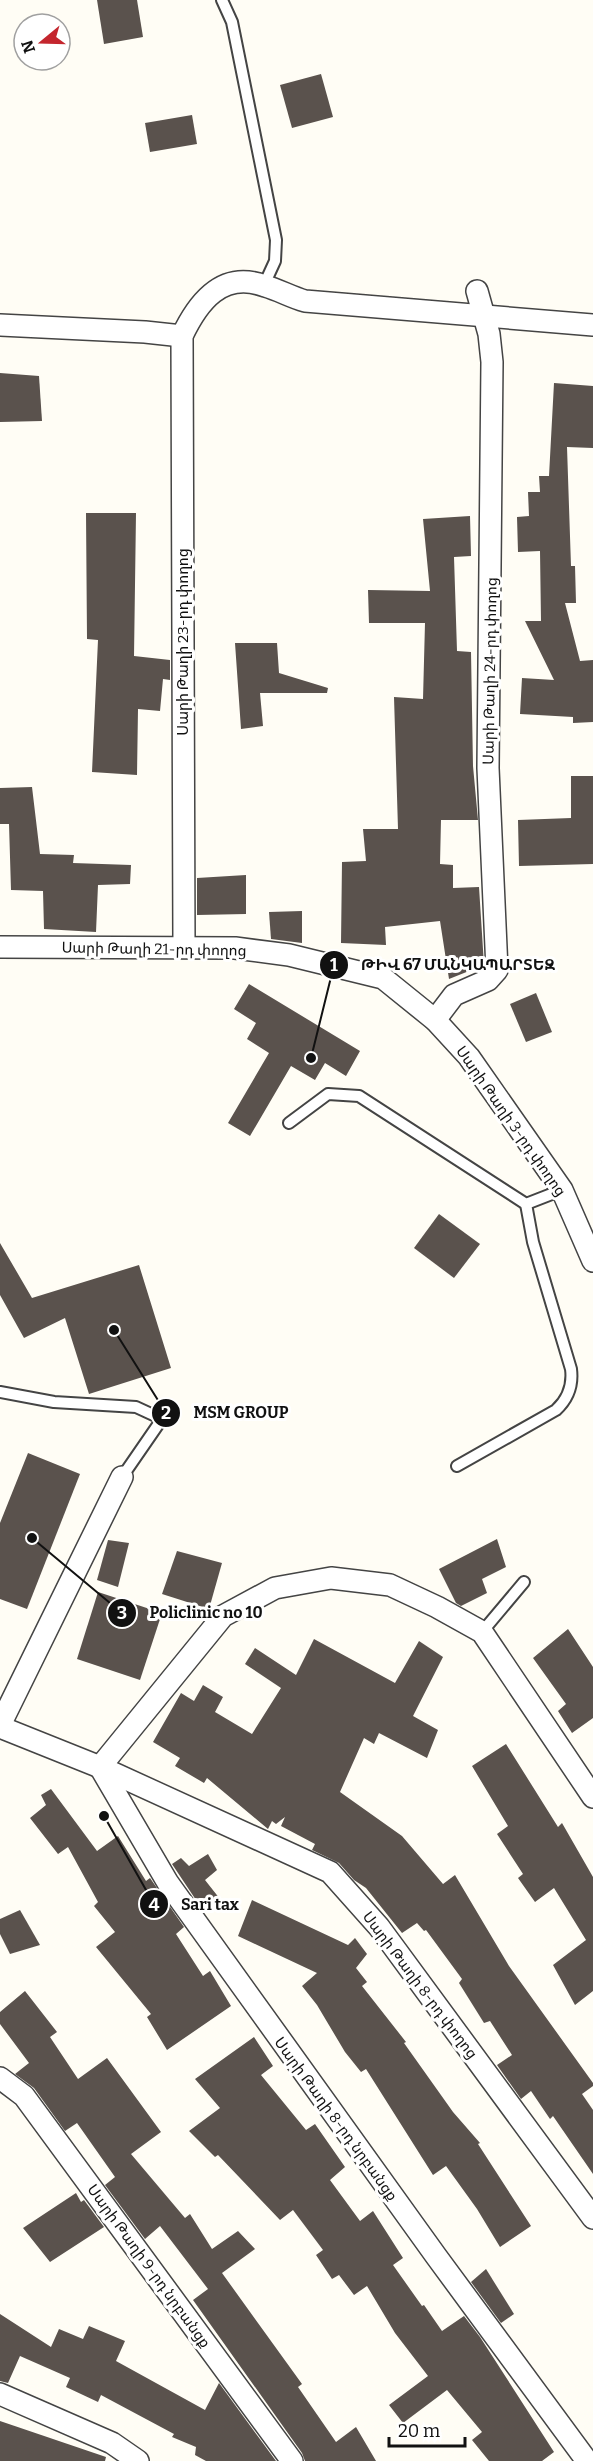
<svg xmlns="http://www.w3.org/2000/svg" width="593" height="2461" font-family="Bitter,'Noto Sans Armenian',serif">
<style>
.building{fill:#5a524d}
.lines{fill:none;stroke-linecap:round;stroke-linejoin:round}
.lane-casing{stroke:#444;stroke-width:14}
.street-casing{stroke:#444;stroke-width:24}
.lane{stroke:#fff;stroke-width:10}
.street{stroke:#fff;stroke-width:21}
.labels{text-anchor:middle;stroke-width:6;stroke-linejoin:round;paint-order:stroke}
.street-label{font-size:15px;fill:#111;stroke:#fff}
.leader{fill:none;stroke:#111;stroke-width:2}
.callout-dot{fill:#111;stroke:#fff;stroke-width:2}
.mark-label{font-size:18px;text-anchor:middle;font-weight:bold;fill:#fff}
.callout-label{font-size:16px;text-anchor:middle;font-weight:bold;fill:#111;stroke:#fff;stroke-width:6;stroke-linejoin:round;paint-order:stroke}
</style>
<rect width="100%" height="100%" fill="#fffdf5"/>
<g class="building">
<polygon points="97,0 137,0 143,37 104,44"/>
<polygon points="321,74 333,117 292,128 280,85"/>
<polygon points="192,115 197,144 150,152 145,123"/>
<polygon points="0,373 39,376 42,421 0,422"/>
<polygon points="554,383 593,386 593,448 567,447 571,566 575,566 576,603 565,603 580,661 593,660 593,722 573,723 573,717 520,714 522,678 554,680 525,621 541,621 540,551 518,552 517,517 529,516 528,492 540,492 539,476 549,476"/>
<polygon points="86,513 136,513 134,656 170,660 170,680 163,679 160,711 138,709 137,775 92,772 98,640 87,639"/>
<polygon points="470,516 471,556 454,557 457,651 471,652 473,766 478,820 441,820 440,864 453,865 453,888 479,887 484,965 449,979 440,921 385,927 386,945 341,943 342,862 366,861 363,829 398,829 394,697 423,699 425,623 369,623 368,590 430,591 423,519"/>
<polygon points="235,643 277,643 279,673 328,688 327,693 260,693 263,726 241,729"/>
<polygon points="571,776 593,776 593,864 519,866 518,820 571,818"/>
<polygon points="32,787 40,854 74,855 73,863 131,865 130,884 98,885 96,932 44,929 43,891 11,890 9,824 0,824 0,788"/>
<polygon points="246,875 246,914 197,915 197,878"/>
<polygon points="302,911 302,943 271,939 269,912"/>
<polygon points="249,984 360,1051 346,1076 325,1063 315,1080 291,1066 250,1136 228,1123 269,1053 247,1039 256,1023 234,1009"/>
<polygon points="536,993 552,1032 526,1042 510,1004"/>
<polygon points="439,1214 480,1244 454,1278 414,1248"/>
<polygon points="0,1243 32,1298 139,1265 171,1368 89,1394 65,1318 24,1338 0,1295"/>
<polygon points="28,1453 80,1474 27,1609 0,1599 0,1523"/>
<polygon points="497,1539 506,1567 482,1579 487,1593 461,1606 456,1603 439,1569"/>
<polygon points="108,1540 129,1543 118,1587 97,1580"/>
<polygon points="177,1551 222,1563 209,1609 162,1594"/>
<polygon points="98,1592 162,1613 140,1680 77,1659"/>
<polygon points="568,1629 593,1667 593,1718 572,1733 558,1711 566,1704 533,1658"/>
<polygon points="314,1639 395,1683 419,1641 443,1657 413,1716 438,1730 427,1758 379,1733 374,1744 364,1738 340,1792 402,1836 443,1884 455,1875 509,1966 593,2083 593,2086 582,2094 593,2110 593,2174 553,2116 550,2119 531,2091 521,2099 497,2065 512,2055 490,2021 484,2023 459,1983 462,1979 426,1930 424,1931 417,1923 402,1933 366,1888 354,1880 339,1863 312,1850 315,1844 281,1826 285,1817 276,1824 272,1821 268,1829 207,1778 204,1783 175,1766 180,1758 153,1742 181,1693 194,1701 203,1685 223,1697 215,1712 252,1734 281,1688 245,1664 255,1648 296,1675"/>
<polygon points="506,1744 558,1827 562,1823 593,1877 593,1991 575,2005 553,1965 586,1940 554,1888 535,1902 518,1878 523,1874 497,1834 508,1826 472,1766"/>
<polygon points="51,1789 97,1851 118,1836 146,1881 150,1878 184,1927 176,1934 203,1976 210,1971 231,2006 167,2050 147,2017 151,2014 96,1947 115,1932 94,1906 98,1902 68,1847 58,1854 30,1818 46,1805 41,1795"/>
<polygon points="208,1854 217,1870 205,1880 220,1899 204,1912 172,1864 181,1858 189,1866"/>
<polygon points="252,1900 348,1945 355,1938 367,1954 356,1968 367,1982 362,1986 406,2042 404,2043 453,2112 480,2143 478,2144 531,2226 500,2247 477,2209 446,2166 433,2175 366,2069 361,2072 345,2052 317,2005 302,1986 317,1973 238,1936"/>
<polygon points="20,1910 40,1945 10,1954 0,1934 0,1919"/>
<polygon points="25,1991 57,2032 50,2037 78,2079 107,2058 161,2132 131,2154 185,2218 190,2214 212,2249 238,2231 255,2249 222,2273 302,2384 298,2387 336,2442 356,2427 376,2461 305,2461 302,2453 193,2300 208,2289 160,2226 145,2239 105,2185 115,2177 77,2123 65,2131 34,2088 15,2074 29,2063 0,2024 0,2012"/>
<polygon points="254,2037 273,2066 261,2075 306,2130 315,2124 345,2167 330,2180 360,2221 373,2211 403,2258 393,2265 422,2306 424,2305 442,2331 464,2316 480,2337 554,2452 542,2461 489,2461 472,2440 482,2432 447,2390 403,2423 389,2405 428,2376 395,2333 367,2286 354,2295 339,2275 332,2279 316,2255 323,2250 293,2210 280,2220 218,2155 215,2157 189,2131 220,2108 195,2079"/>
<polygon points="76,2193 81,2202 84,2200 104,2227 50,2262 23,2228"/>
<polygon points="486,2269 514,2314 501,2323 471,2282"/>
<polygon points="0,2314 51,2347 59,2329 83,2339 89,2326 125,2341 116,2361 205,2410 219,2383 276,2461 206,2461 195,2455 196,2447 172,2437 174,2434 101,2395 98,2402 66,2387 70,2378 20,2356 8,2383 0,2381"/>
<polygon points="0,2421 106,2457 105,2461 0,2461"/>
</g>
<g class="lines">
<g class="lane-casing">
<g id="lane">
<polyline points="222,0 232,22 276,240 275,261 264,285"/>
<polyline points="289,1123 328,1094 359,1096 526,1204 562,1190"/>
<polyline points="0,1392 54,1402 136,1407 162,1419 122,1477"/>
<path d="M457,1466L556,1410C568,1399 573,1385 571,1369L533,1242L526,1204"/>
<polyline points="482,1632 524,1582"/>
</g>
</g>
<g class="street-casing">
<g id="street">
<polyline points="0,325 145,332 182,336"/>
<polyline points="0,947 235,948 289,955 383,978 435,1020 469,1057 562,1190 593,1261"/>
<path d="M184,947L182,336C198,302 222,270 265,286C279,290 291,297 305,301L593,325"/>
<polyline points="435,1020 454,995 488,980 497,970 488,768 492,362 489,334 477,291"/>
<polyline points="0,1725 122,1477"/>
<polyline points="0,1727 100,1767 330,1872 379,1927 593,2218"/>
<polyline points="0,2078 24,2096 292,2461"/>
<polyline points="0,2394 112,2443 138,2461"/>
<polyline points="587,2461 436,2256 168,1883 100,1767 223,1616 275,1588 331,1578 390,1585 437,1607 482,1632 593,1797"/>
</g>
</g>
<use href="#lane" class="lane"/>
<use href="#street" class="street"/>
</g>
<g class="labels">
<g class="street-label">
<text transform="translate(183 642) rotate(-90)" y="5">Սարի Թաղի 23-րդ փողոց</text>
<text transform="translate(490 671) rotate(-89)" y="5">Սարի Թաղի 24-րդ փողոց</text>
<text transform="translate(154 949) rotate(1)" y="5">Սարի Թաղի 21-րդ փողոց</text>
<text transform="translate(511 1121) rotate(55)" y="5">Սարի Թաղի 3-րդ փողոց</text>
<text transform="translate(420 1985) rotate(53)" y="5">Սարի Թաղի 8-րդ փողոց</text>
<text transform="translate(336 2119) rotate(54)" y="5">Սարի Թաղի 8-րդ նրբանցք</text>
<text transform="translate(149 2266) rotate(54)" y="5">Սարի Թաղի 9-րդ նրբանցք</text>
</g>
</g>
<path class="leader" d="M311 1058L334 965M114 1330L166 1413M32 1538L122 1613M104 1816L154 1904"/>
<g class="callout-dot">
<circle cx="311" cy="1058" r="6"/>
<circle cx="114" cy="1330" r="6"/>
<circle cx="32" cy="1538" r="6"/>
<circle cx="104" cy="1816" r="6"/>
<circle cx="334" cy="965" r="15"/>
<circle cx="166" cy="1413" r="15"/>
<circle cx="122" cy="1613" r="15"/>
<circle cx="154" cy="1904" r="15"/>
</g>
<g class="mark-label">
<text x="334" y="971">1</text>
<text x="166" y="1419">2</text>
<text x="122" y="1619">3</text>
<text x="154" y="1911">4</text>
</g>
<g class="callout-label">
<text x="458" y="970">ԹԻՎ 67 ՄԱՆԿԱՊԱՐՏԵԶ</text>
<text x="241" y="1418">MSM GROUP</text>
<text x="206" y="1618">Policlinic no 10</text>
<text x="210" y="1910">Sari tax</text>
</g>
<g transform="translate(42 42) rotate(251)"><circle r="28" fill="#ffffff" stroke="#a0a0a0" stroke-width="1.5"/>
<path d="M0-4.5L10 22L0 15L-10 22Z" fill="#c4262e"/>
<text y="-9" font-size="16" font-weight="bold" text-anchor="middle" fill="#111111">N</text>
</g>
<path d="M389 2437v9h76v-9" fill="none" stroke="#111111" stroke-width="3"/>
<text x="398" y="2437" font-size="18" fill="#111111" stroke="#ffffff" stroke-width="4.5" paint-order="stroke">20 m</text>
</svg>
